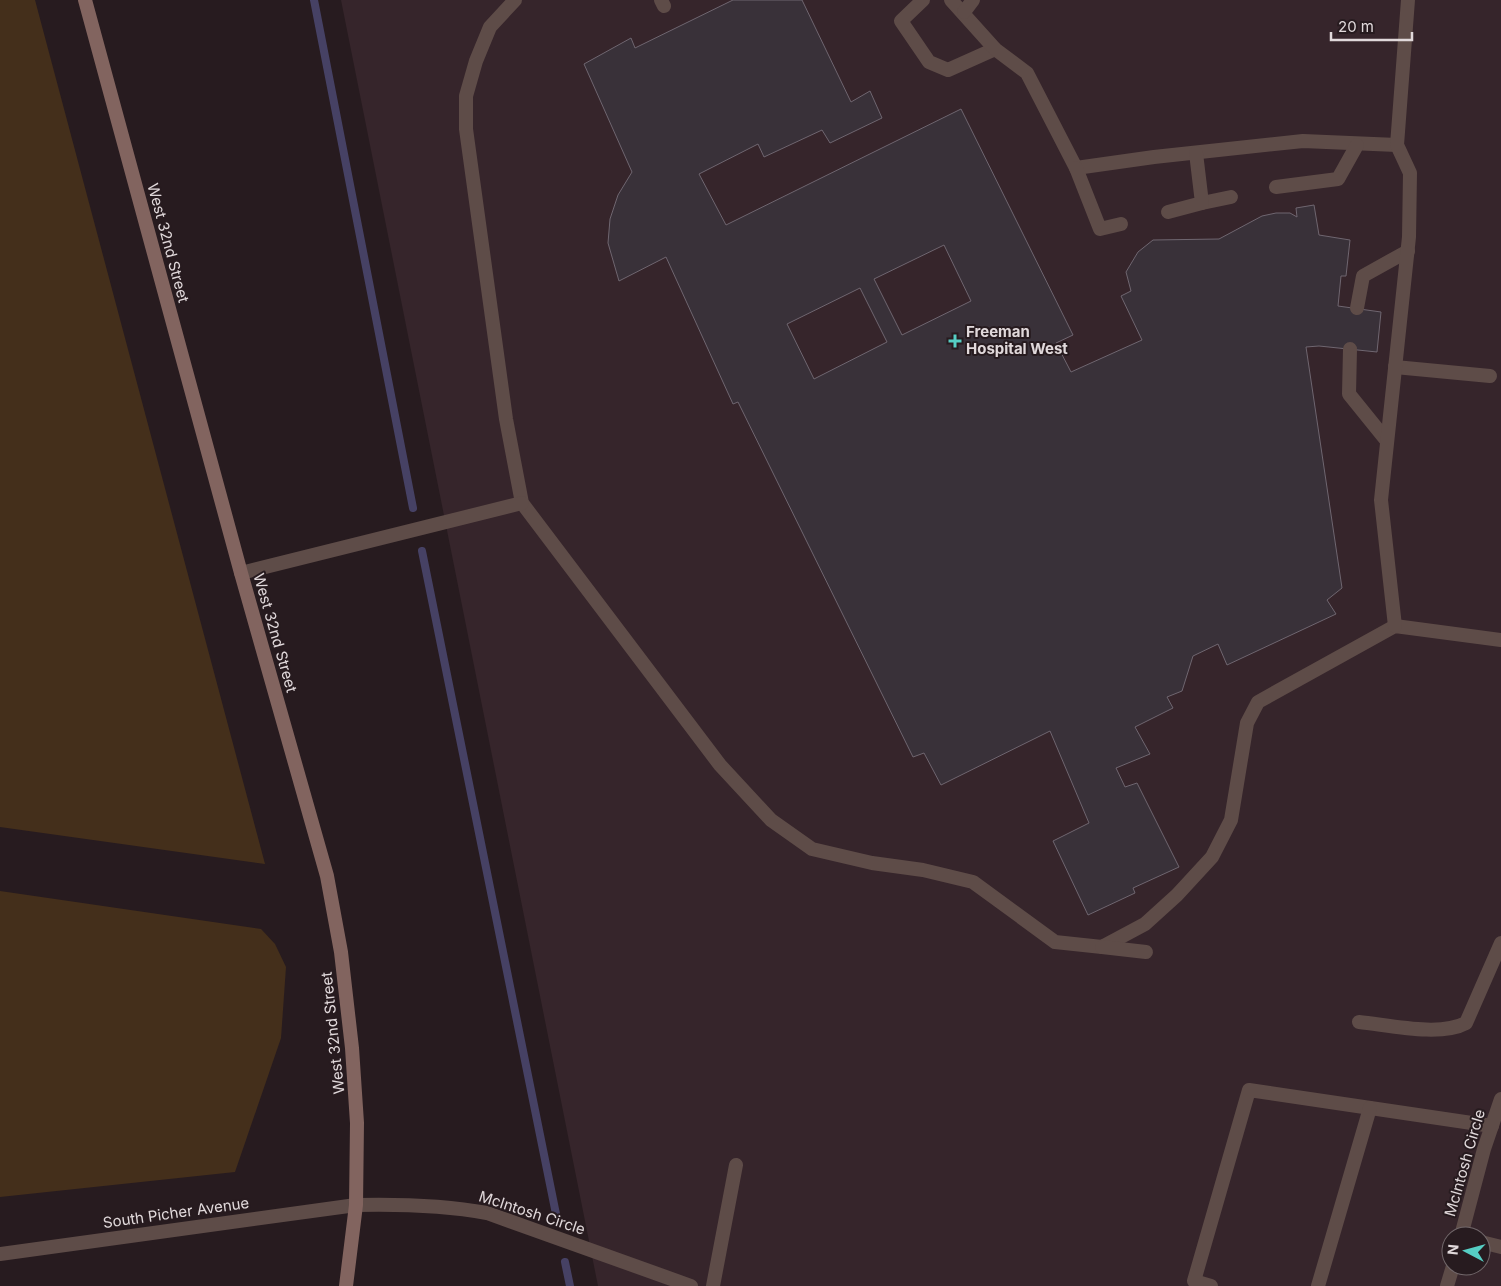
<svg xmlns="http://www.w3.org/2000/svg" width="1501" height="1286" font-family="Inter,sans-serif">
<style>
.built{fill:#36252b;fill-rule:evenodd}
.green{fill:#442f1b}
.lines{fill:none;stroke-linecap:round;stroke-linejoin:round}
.stream{stroke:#464164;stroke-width:8}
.building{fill:#393139;stroke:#6f6670;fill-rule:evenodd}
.service{stroke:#5e4c48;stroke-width:14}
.minor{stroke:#5e4c48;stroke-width:14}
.secondary{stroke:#82645f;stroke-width:14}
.poi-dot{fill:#56cec4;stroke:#271b1f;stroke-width:2}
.labels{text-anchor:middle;stroke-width:4;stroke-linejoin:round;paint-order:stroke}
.street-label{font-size:15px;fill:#e1d9db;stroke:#271b1f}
.poi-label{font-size:15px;font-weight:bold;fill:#e1d9db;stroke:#271b1f;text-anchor:start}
</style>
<rect width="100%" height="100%" fill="#271b1f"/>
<path class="built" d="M341,0H1501V1286H598ZM1451,1236H1481V1266H1451Z"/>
<g class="green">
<polygon points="0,0 35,0 265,864 0,827"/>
<polygon points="0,891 261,929 275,944 286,967 281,1038 235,1172 0,1197"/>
</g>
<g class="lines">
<g class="stream">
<polyline points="314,0 413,508"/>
<polyline points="422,551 556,1214"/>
<polyline points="565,1262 570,1286"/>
</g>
</g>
<path class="building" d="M733,0H802L851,102L870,91L882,118L830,143L822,130L764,157L758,144L699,174L726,225L961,109L1073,335L1056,343L1071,372L1142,340L1121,296L1131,291L1126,272L1138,252L1153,240L1219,239L1262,216L1276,213H1290L1297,217L1296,208L1314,205L1319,235L1350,240L1346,276H1341L1338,306L1381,312L1377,352L1319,346L1306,347L1342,588L1327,600L1336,614L1227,665L1218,644L1193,656L1182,691L1167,697L1173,708L1135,727L1150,754L1116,768L1125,787L1137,783L1179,867L1133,888L1135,893L1088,915L1053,841L1089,823L1050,731L941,785L924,753L913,757L738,402L733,404L666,257L619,281L608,243L610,219L618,195L632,172L584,64L631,38L635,48ZM944,245L971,301L902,335L874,279ZM860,288L887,342L814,379L787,324Z"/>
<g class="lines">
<g class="service">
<polyline points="515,0 490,27 476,61 466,96 466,129 506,419 522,503 720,765 771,820 812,849 872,863 923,870 973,882 1055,942 1102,947 1145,924 1177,895 1212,857 1231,820 1247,723 1258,702 1395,626 1501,640"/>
<polyline points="661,0 664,6"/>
<polyline points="923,0 901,21 929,62 948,70 995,49"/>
<polyline points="951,0 995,49 1027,73 1076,168 1154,157 1303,141 1397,145"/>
<polyline points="964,12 973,0"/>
<polyline points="1076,168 1100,229 1121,224"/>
<polyline points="1276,187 1338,179 1357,145"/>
<polyline points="1202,203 1231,197"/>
<polyline points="1168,212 1202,203 1196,153"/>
<polyline points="1357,308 1363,276 1408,251"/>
<polyline points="1350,349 1349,394 1387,441"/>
<polyline points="1395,367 1490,376"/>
<polyline points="241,573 522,503"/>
<polyline points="1395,626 1381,500 1409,237 1410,173 1397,145 1408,0"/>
<polyline points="1102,947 1146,952"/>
<path d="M1359,1022C1389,1025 1440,1037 1466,1023L1501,943"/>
<polyline points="1481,1242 1501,1247"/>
<polyline points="713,1286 736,1165"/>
<polyline points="1211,1286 1194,1281 1249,1090 1492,1126"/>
<polyline points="1318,1286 1370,1108"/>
</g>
<g class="minor">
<polyline points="1461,1236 1484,1149 1501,1099"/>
<path d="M0,1254L356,1205C401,1204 443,1205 487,1213L691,1286"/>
<polyline points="1447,1286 1453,1266"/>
</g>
<polyline class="secondary" points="85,0 241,573 327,876 341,952 352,1048 357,1123 356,1205 346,1286"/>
</g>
<path class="poi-dot" d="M952.5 333.5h5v5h5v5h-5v5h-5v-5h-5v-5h5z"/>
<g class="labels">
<g class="street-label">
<text transform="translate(168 243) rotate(75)" y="5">West 32nd Street</text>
<text transform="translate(275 633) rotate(74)" y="5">West 32nd Street</text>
<text transform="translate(333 1033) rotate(-96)" y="5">West 32nd Street</text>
<text transform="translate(1465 1163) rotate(-74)" y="5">McIntosh Circle</text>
<text transform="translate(176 1213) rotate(-8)" y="5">South Picher Avenue</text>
<text transform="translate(532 1213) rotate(18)" y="5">McIntosh Circle</text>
</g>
<g class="poi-label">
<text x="966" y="337">Freeman<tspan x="966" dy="17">Hospital West</tspan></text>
</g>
</g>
<g transform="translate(1466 1251) rotate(276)"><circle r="24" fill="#271b1f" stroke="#71676a"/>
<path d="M0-4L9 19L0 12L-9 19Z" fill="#56cec4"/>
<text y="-8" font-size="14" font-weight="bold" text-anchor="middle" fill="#e1d9db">N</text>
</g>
<path d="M1331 32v8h81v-8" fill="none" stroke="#e1d9db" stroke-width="2.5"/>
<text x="1338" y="32" font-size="15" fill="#e1d9db" stroke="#271b1f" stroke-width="4" paint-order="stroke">20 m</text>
</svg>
